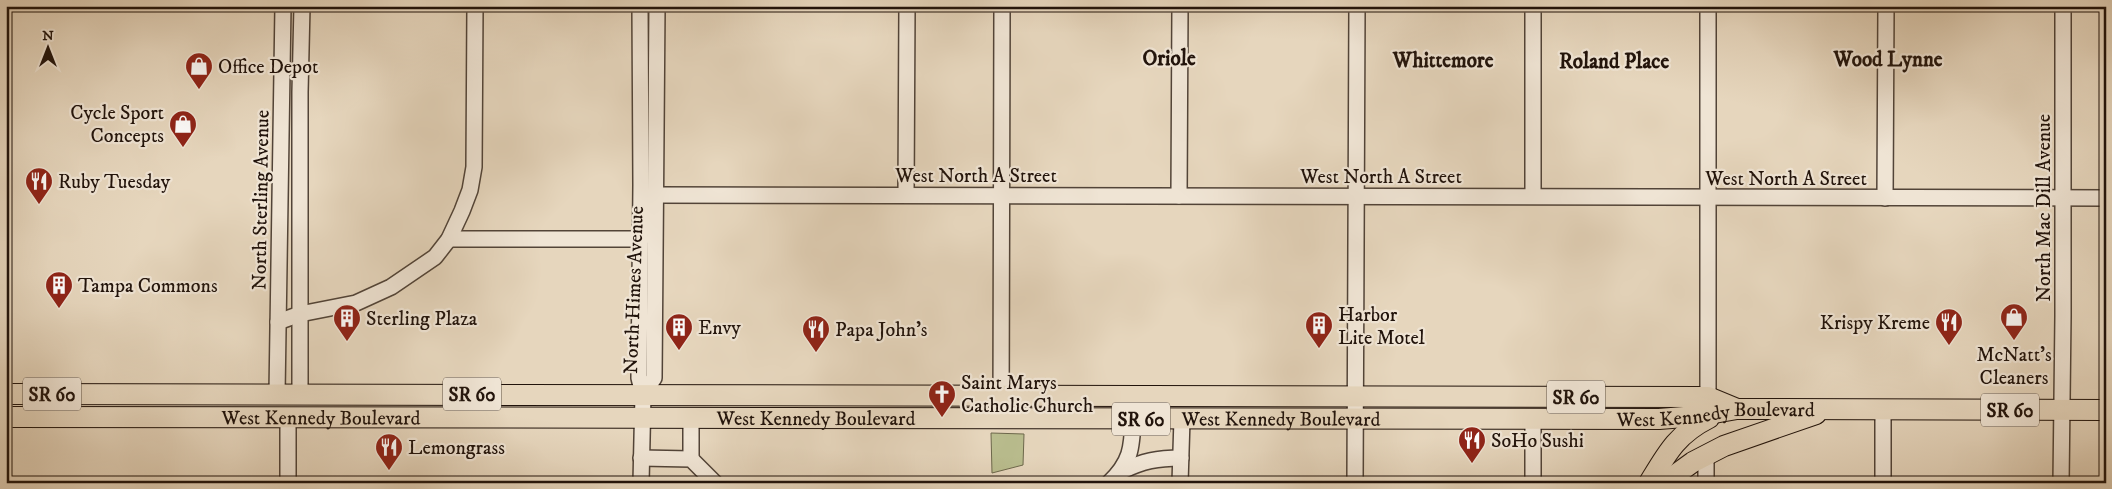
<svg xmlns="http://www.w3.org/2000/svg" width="2112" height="489" font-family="'IM FELL DW Pica',serif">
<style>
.green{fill:#b9bd8e;stroke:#6d684c}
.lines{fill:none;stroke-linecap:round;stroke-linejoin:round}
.minor-casing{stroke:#524438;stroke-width:18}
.major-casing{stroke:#21130b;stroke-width:22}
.minor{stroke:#efe4d4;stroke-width:15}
.major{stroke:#e6d6bd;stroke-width:20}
.labels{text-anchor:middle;stroke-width:4.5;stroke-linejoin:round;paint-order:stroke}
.shield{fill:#efe4d4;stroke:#5f5247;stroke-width:1}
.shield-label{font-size:19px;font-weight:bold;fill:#21130b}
.poi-label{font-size:20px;fill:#21130b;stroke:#efe4d4;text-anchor:start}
.street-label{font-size:20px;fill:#21130b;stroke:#efe4d4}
.neighbourhood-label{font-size:21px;font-weight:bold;fill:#21130b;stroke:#efe4d4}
</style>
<rect width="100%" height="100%" fill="#e6d6bd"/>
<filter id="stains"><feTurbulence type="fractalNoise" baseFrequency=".004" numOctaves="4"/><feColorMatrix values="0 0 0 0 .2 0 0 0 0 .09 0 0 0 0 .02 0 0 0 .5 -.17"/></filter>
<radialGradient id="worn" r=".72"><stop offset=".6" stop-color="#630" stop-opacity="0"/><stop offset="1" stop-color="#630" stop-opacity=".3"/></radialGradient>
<polygon class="green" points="991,433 1024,434 1023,465 992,473"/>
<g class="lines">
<g class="minor-casing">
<g id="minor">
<polyline points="640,6 641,185 639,378 643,394 641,483"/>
<polyline points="1533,6 1533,196"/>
<polyline points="1708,6 1708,397"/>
<polyline points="656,195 2106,198"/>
<polyline points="906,195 907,6"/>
<polyline points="1179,196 1180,6"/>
<polyline points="1885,198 1886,6"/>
<polyline points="449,239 641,239"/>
<polyline points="278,322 300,314 356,303 391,287 435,257 449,239 462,211 470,190 474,167 475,6"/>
<polyline points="277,394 283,6"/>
<polyline points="300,394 300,92 302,6"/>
<polyline points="643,394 654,378 657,6"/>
<polyline points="288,417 288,483"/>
<polyline points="1001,418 1002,6"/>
<polyline points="1706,455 1706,483"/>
<polyline points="641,458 691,459 715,483"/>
<polyline points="691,459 691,417"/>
<path d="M1122,471C1143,461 1157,458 1181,458"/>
<path d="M1109,483C1131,462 1132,448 1133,419"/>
<polyline points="1180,483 1182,419"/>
<polyline points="1355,483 1357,6"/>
<polyline points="1533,483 1533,419"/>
<polyline points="1883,483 1883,409"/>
<polyline points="2061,483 2063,316 2063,6"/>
</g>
</g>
<g class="major-casing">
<g id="major">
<polyline points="6,394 1708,397 1737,409"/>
<path id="s1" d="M6,417L1659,419L1697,416L1737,409L2106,410"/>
<path d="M1649,483C1667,453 1677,434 1709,418"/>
<polyline points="1664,483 1693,462 1724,446 1816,414"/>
</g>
</g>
<use href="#minor" class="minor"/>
<use href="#major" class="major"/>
</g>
<defs>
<g id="shop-pin" transform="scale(1.4375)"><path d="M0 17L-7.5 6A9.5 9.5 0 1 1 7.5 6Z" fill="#8f2418" stroke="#efe4d4"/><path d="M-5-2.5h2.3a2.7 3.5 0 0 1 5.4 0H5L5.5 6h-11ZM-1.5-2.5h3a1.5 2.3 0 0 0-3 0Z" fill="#fff"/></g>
<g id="restaurant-pin" transform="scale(1.4375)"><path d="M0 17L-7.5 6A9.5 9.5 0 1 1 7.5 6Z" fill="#8f2418" stroke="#efe4d4"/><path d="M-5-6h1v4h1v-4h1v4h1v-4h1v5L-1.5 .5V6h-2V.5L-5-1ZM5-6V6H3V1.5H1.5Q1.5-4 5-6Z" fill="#fff"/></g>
<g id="building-pin" transform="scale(1.4375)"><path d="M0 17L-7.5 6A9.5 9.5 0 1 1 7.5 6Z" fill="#8f2418" stroke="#efe4d4"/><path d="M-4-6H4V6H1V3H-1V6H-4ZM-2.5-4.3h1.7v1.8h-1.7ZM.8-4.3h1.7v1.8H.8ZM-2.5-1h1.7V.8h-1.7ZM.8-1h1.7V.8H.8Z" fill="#fff"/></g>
<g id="church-pin" transform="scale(1.4375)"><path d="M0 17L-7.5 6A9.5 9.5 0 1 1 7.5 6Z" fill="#8f2418" stroke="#efe4d4"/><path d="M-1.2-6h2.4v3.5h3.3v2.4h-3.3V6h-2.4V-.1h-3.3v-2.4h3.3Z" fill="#fff"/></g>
</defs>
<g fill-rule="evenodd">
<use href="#shop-pin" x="199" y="66"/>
<use href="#shop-pin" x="183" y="124"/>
<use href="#restaurant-pin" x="39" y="181"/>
<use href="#building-pin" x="59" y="285"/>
<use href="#shop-pin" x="2014" y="317"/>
<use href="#building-pin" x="347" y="318"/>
<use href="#restaurant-pin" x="1949" y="322"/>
<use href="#building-pin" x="1319" y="325"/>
<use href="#building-pin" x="679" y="327"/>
<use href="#restaurant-pin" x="816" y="329"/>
<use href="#church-pin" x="942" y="394"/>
<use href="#restaurant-pin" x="1472" y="440"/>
<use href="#restaurant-pin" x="389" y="447"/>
</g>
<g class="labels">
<g class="shield">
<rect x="23" y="377.5" width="58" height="33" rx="4"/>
<rect x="443" y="377.5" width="58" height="33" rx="4"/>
<rect x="1547" y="380.5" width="58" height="33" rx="4"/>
<rect x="1981" y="393.5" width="58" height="33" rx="4"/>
<rect x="1112" y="402.5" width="58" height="33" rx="4"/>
</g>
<g class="shield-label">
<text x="52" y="401">SR 60</text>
<text x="472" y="401">SR 60</text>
<text x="1576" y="404">SR 60</text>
<text x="2010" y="417">SR 60</text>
<text x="1141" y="426">SR 60</text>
</g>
<g class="poi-label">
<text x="218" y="73">Office Depot</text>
<text x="164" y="119" text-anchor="end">Cycle Sport<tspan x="164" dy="23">Concepts</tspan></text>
<text x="58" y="188">Ruby Tuesday</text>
<text x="78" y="292">Tampa Commons</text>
<text x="1338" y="321">Harbor<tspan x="1338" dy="23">Lite Motel</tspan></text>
<text x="366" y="325">Sterling Plaza</text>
<text x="1930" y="329" text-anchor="end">Krispy Kreme</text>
<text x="698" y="334">Envy</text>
<text x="835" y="336">Papa John's</text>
<text x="2014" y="361" text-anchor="middle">McNatt's<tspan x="2014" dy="23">Cleaners</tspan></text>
<text x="961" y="389">Saint Marys<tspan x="961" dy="23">Catholic Church</tspan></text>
<text x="1491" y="447">SoHo Sushi</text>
<text x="408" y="454">Lemongrass</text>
</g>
<g class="street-label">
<text x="976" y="182">West North A Street</text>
<text x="1381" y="183">West North A Street</text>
<text x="1786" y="185">West North A Street</text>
<text transform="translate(260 200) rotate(-89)" y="7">North Sterling Avenue</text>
<text transform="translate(2043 208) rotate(-90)" y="7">North Mac Dill Avenue</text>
<text transform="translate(633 290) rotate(-88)" y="7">North Himes Avenue</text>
<text dy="7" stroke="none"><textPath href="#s1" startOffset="1710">West Kennedy Boulevard</textPath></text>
<text dy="7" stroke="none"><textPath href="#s1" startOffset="315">West Kennedy Boulevard</textPath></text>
<text dy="7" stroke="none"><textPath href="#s1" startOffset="810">West Kennedy Boulevard</textPath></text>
<text dy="7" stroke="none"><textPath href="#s1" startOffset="1275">West Kennedy Boulevard</textPath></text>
</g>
<g class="neighbourhood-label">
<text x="1169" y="65">Oriole</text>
<text x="1888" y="66">Wood Lynne</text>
<text x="1443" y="67">Whittemore</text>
<text x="1614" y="68">Roland Place</text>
</g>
</g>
<rect width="2112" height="489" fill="none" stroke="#e6d6bd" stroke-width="25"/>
<rect x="8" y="8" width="2097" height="474" fill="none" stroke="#21130b" stroke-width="2.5"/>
<rect x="12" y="12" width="2087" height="464" fill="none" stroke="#21130b"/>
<g transform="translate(48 48)" stroke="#efe4d4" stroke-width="4" paint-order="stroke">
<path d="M0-4L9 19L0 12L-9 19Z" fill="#21130b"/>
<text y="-8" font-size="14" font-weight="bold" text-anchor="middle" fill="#21130b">N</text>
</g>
<rect width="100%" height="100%" filter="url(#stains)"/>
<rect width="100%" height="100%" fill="url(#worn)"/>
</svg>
